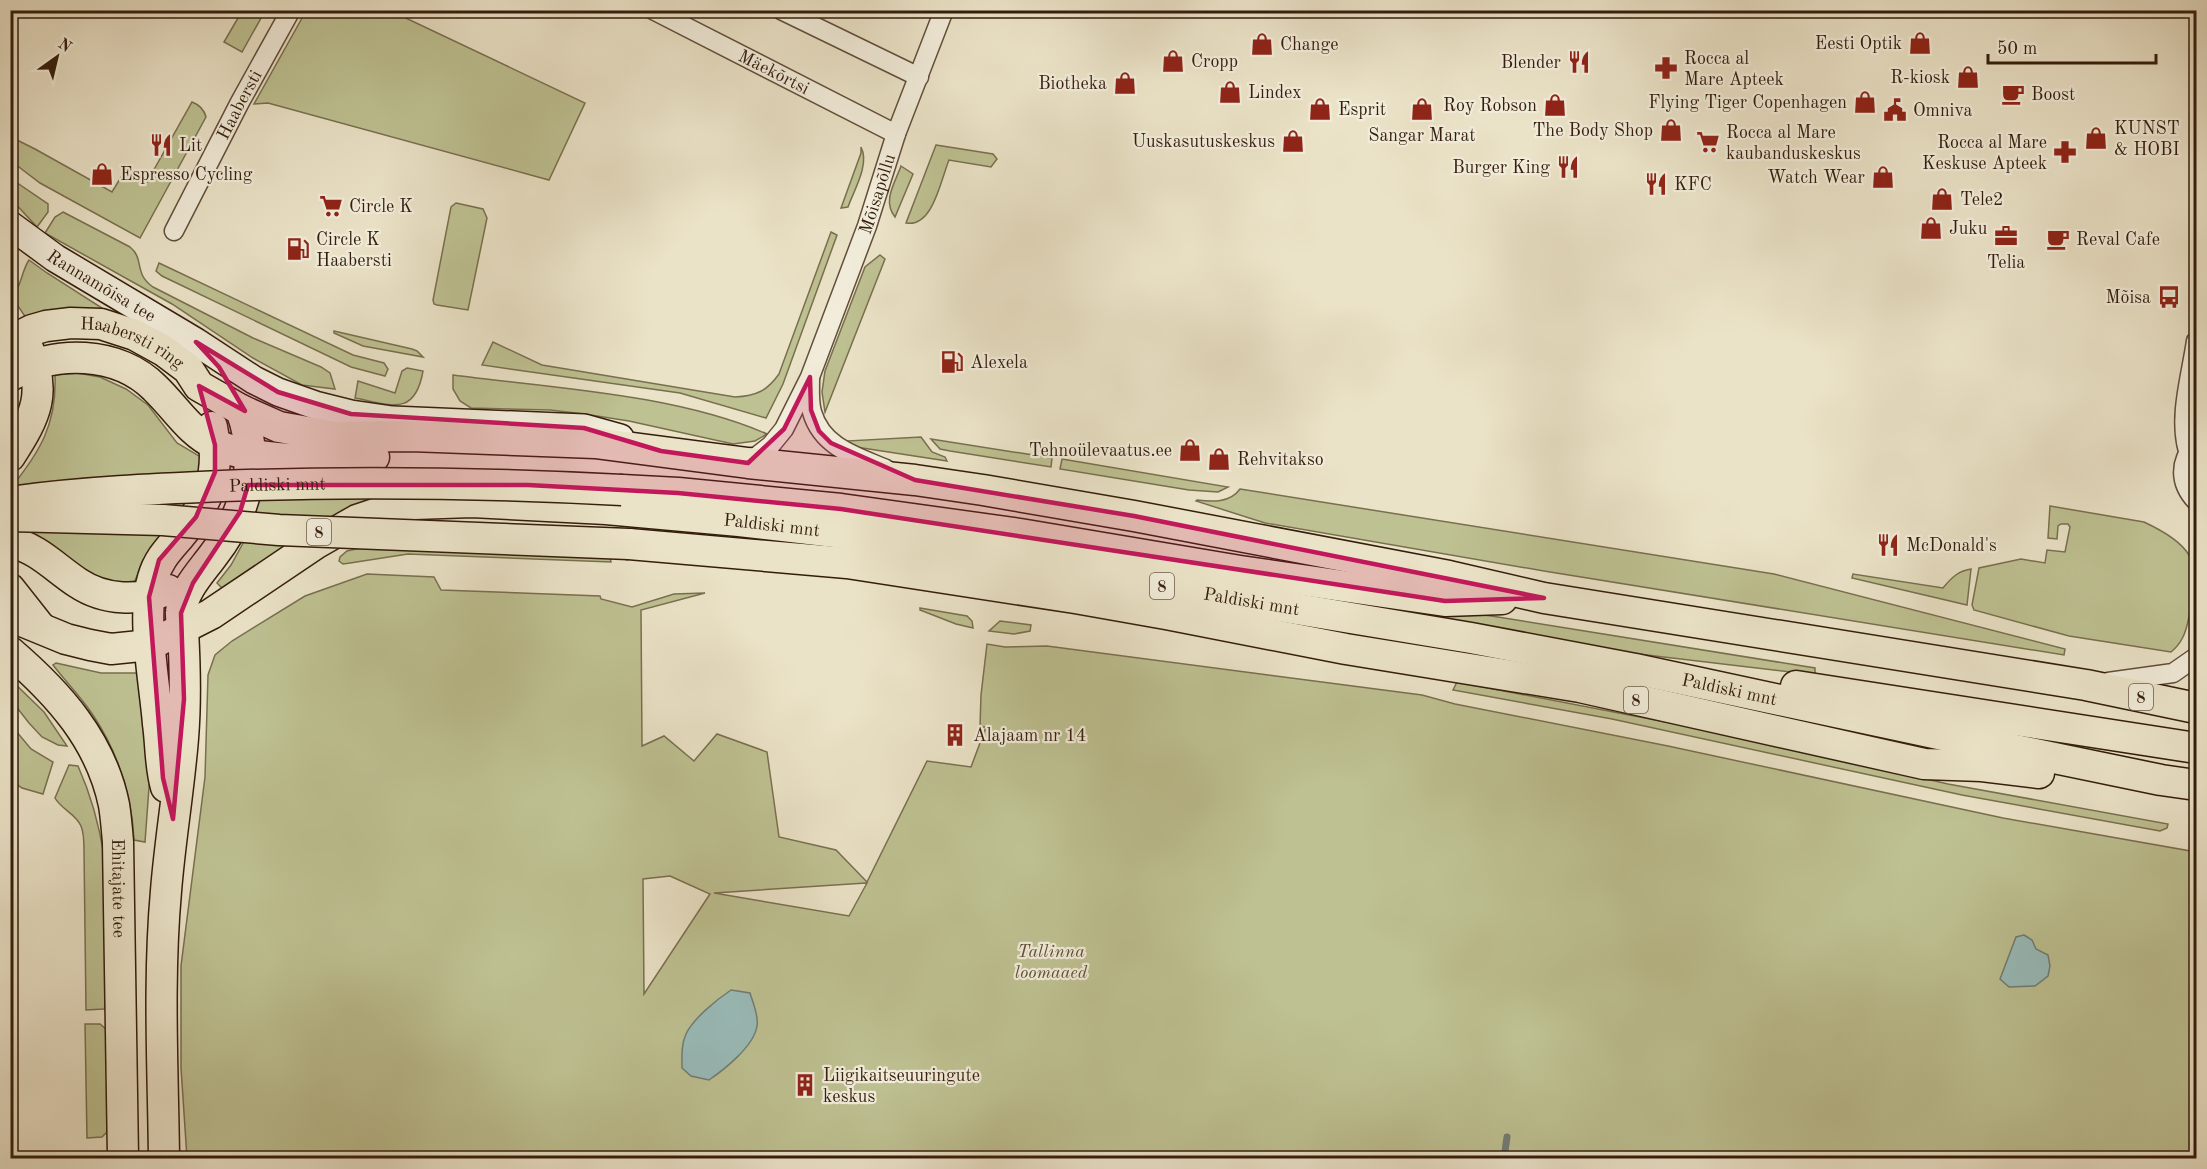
<svg xmlns="http://www.w3.org/2000/svg" width="2207" height="1169" font-family="'Old Standard TT',serif">
<style>
.green{fill:#bec192;stroke:#796f4f;stroke-width:1.5;fill-rule:evenodd}
.water{fill:#99bdbb;stroke:#717d75;stroke-width:1.5}
.lines{fill:none;stroke-linecap:round;stroke-linejoin:round}
.stream{stroke:#717d75;stroke-width:7}
.street-casing{stroke:#624e3b;stroke-width:21}
.secondary-casing{stroke:#341d0c;stroke-width:30}
.primary-casing{stroke:#341d0c;stroke-width:33}
.street{stroke:#f2eddb;stroke-width:18}
.secondary{stroke:#f2eddb;stroke-width:27}
.primary{stroke:#ebe3c8;stroke-width:30}
.primary-bridge-casing{stroke:#341d0c;stroke-width:33;stroke-linecap:butt}
.primary-bridge{stroke:#ebe3c8;stroke-width:30}
.marked{fill:#c2185b;fill-opacity:0.2;stroke:#c2185b;stroke-width:4.5;stroke-linejoin:round}
.labels{text-anchor:middle;stroke-width:4.5;stroke-linejoin:round;paint-order:stroke}
.shield{fill:#f2eddb;stroke:#6d5b4a;stroke-width:1.5}
.shield-label{font-size:16px;font-weight:bold;fill:#341d0c}
.poi-label{font-size:18px;fill:#341d0c;stroke:#f2eddb;text-anchor:start}
.street-label{font-size:18px;fill:#341d0c;stroke:#f2eddb}
.park-label{font-size:18px;font-style:italic;fill:#5d4e34;stroke:#f2eddb}
</style>
<rect width="100%" height="100%" fill="#ebe3c8"/>
<filter id="stains"><feTurbulence type="fractalNoise" baseFrequency=".00333" numOctaves="4"/><feColorMatrix values="0 0 0 0 .2 0 0 0 0 .09 0 0 0 0 .02 0 0 0 .5 -.17"/></filter>
<radialGradient id="worn" r=".72"><stop offset=".6" stop-color="#630" stop-opacity="0"/><stop offset="1" stop-color="#630" stop-opacity=".3"/></radialGradient>
<g class="green">
<polygon points="242,11 265,11 242,52 224,42"/>
<polygon points="306,11 391,11 585,103 549,180 268,103 254,104"/>
<path d="M192,102C200,105 204,109 206,117L140,238L40,183L11,161V137L35,149L112,192L126,169L147,182Z"/>
<path d="M936,145L993,154L997,159L991,167L949,160C941,179 933,228 906,223Z"/>
<path d="M861,147C870,164 854,190 848,207L841,208L861,153Z"/>
<path d="M901,166L913,174L895,217C882,201 895,183 901,166Z"/>
<polygon points="10,178 48,204 48,212 37,227 11,199"/>
<polygon points="456,203 483,209 487,218 468,310 437,305 434,304 433,300 451,207"/>
<path d="M63,212L130,247C145,259 133,273 153,287L253,338L321,367L330,373L335,389L302,385L253,358L172,304L45,233L55,217Z"/>
<path d="M831,232L837,235L783,384L766,418L680,393L482,365L493,342L542,365L735,397C756,396 767,391 779,374Z"/>
<polygon points="880,255 885,259 825,412 822,392 825,371 865,267"/>
<path d="M29,260L47,273L102,308L106,315L28,321L12,297C22,286 21,272 29,260Z"/>
<polygon points="159,263 353,355 384,363 388,369 385,376 351,367 162,276 156,271"/>
<polygon points="334,331 412,349 417,351 423,357 363,346 334,333"/>
<path d="M407,368L423,371C415,417 391,405 355,398L358,381L395,393L402,371Z"/>
<path d="M77,373L100,377L126,389L148,405L177,443L206,460L191,501L143,560L133,586L102,583L31,543L10,489C40,452 57,424 55,375Z"/>
<path d="M453,375C552,388 675,394 767,434L755,441L733,444L629,421L584,414L550,410L471,408L460,401L453,389Z"/>
<polygon points="921,437 932,452 945,457 947,461 856,447 846,441"/>
<polygon points="931,439 1052,458 1051,467 950,451 940,449"/>
<polygon points="1062,459 1228,487 1218,492 1189,490 1060,469"/>
<polygon points="260,475 417,502 223,589 217,583 231,565 248,534"/>
<path d="M1240,489L1774,574L2065,649L2064,655L1544,571L1265,523L1196,501L1197,500C1212,502 1230,503 1240,489Z"/>
<path d="M2050,506L2144,522C2159,529 2180,540 2189,555C2198,569 2190,622 2183,637C2180,643 2176,648 2171,652L2069,636L1974,610L1972,605L1979,568L2021,559L2045,563L2047,550L2065,552L2070,527L2068,524H2061L2058,526L2057,539L2048,538Z"/>
<polygon points="606,537 611,562 408,554 350,563 343,564 339,561 340,557 347,551 383,543"/>
<path d="M1971,569L1967,605L1852,578L1853,574L1943,588C1951,578 1958,571 1971,569Z"/>
<path d="M367,574L434,577L441,590L600,596L601,599L632,607L674,594L705,593L641,610L642,746L664,736L694,761L717,734L767,752L779,837L836,850L867,882L927,761L971,767L986,727H980L981,695L987,644L1005,647L1047,646L1422,695L1455,704L1668,746L2003,818L2196,852V1158H187L181,1068V966L205,777L208,675L215,655L232,641L305,596ZM670,876L710,894L644,994L643,879ZM867,883L849,916L714,893L866,883Z"/>
<polygon points="1357,597 1498,617 1815,668 1815,675 1596,649 1355,604"/>
<polygon points="920,608 967,616 972,621 973,628 956,624 920,610"/>
<polygon points="1000,621 1031,625 1030,631 1014,634 989,631"/>
<path d="M56,663L101,673H140L150,774L145,842L134,840C132,795 118,753 93,715C81,697 66,682 53,665Z"/>
<polygon points="10,679 44,712 67,746 58,745 42,737 29,723 11,700"/>
<polygon points="1457,682 1728,734 1948,784 2168,824 2167,828 2160,831 1962,795 1612,719 1453,690"/>
<polygon points="11,725 31,749 53,762 43,794 22,788 11,780"/>
<path d="M69,765L78,766C91,795 99,824 104,856L106,1004L104,1009L86,1010L84,850C84,843 84,833 81,826C76,814 61,809 55,798Z"/>
<polygon points="85,1024 100,1024 107,1030 107,1132 102,1137 87,1138"/>
</g>
<g class="water">
<polygon points="2024,935 2032,940 2036,949 2048,955 2050,966 2048,976 2035,986 2009,987 2000,979 2016,937"/>
<path d="M731,990L750,993C753,1003 759,1016 757,1026C754,1046 725,1069 709,1080L691,1076L682,1068C682,1057 681,1045 686,1034C693,1019 716,1000 731,990Z"/>
</g>
<g class="lines">
<polyline class="stream" points="1504,1158 1507,1137"/>
<g class="street-casing">
<g id="street">
<path id="s1" d="M653,10L896,134"/>
<polyline points="781,10 919,77"/>
<path id="s2" d="M174,231L240,102L291,10"/>
<path d="M810,379C810,389 809,402 812,412C822,447 855,456 886,469"/>
<path d="M2195,444C2179,462 2179,483 2196,501"/>
<path d="M2188,451C2178,417 2191,376 2196,341"/>
<path id="s3" d="M748,463L771,445L784,429L810,377L867,226L896,134L944,10"/>
<polyline points="2108,682 2173,673 2196,657"/>
</g>
</g>
<g class="secondary-casing">
<g id="secondary">
<path id="s4" d="M10,225L55,258L196,342L254,380L278,392L315,405L351,414L392,420L584,428L620,438"/>
</g>
</g>
<g class="primary-casing">
<g id="primary">
<path id="s5" d="M10,341L32,330L46,326L71,323L101,324L135,335L164,351L188,369L199,386L241,410L279,427L336,437L411,436L595,443L748,463L915,480L983,490L1134,516L1449,576L1544,598L2086,685L2196,708"/>
<path d="M10,376C54,349 118,351 155,388C175,407 190,433 215,444C260,465 326,458 374,457"/>
<path d="M10,456C36,416 48,392 27,346"/>
<polyline points="622,490 678,493 841,509 1020,534 1240,571 1445,601 1502,599"/>
<path d="M10,542C38,548 55,568 78,583C105,601 139,601 168,590"/>
<polyline points="629,544 847,563 1075,598 1166,614 1346,649 1580,687 1924,764 1982,766 2039,773"/>
<polyline points="10,589 40,627"/>
<path id="s6" d="M10,616L66,639L90,645L111,649L150,645L211,614L315,544L357,520L387,510L414,504L472,502L606,509L739,521L835,532L1471,638L1635,669L1962,739L2161,780L2196,785"/>
<path id="s7" d="M10,652C59,694 101,741 114,805C116,817 117,830 118,842L123,1158"/>
<polyline points="1796,686 2196,748"/>
<path d="M166,787C160,767 161,745 158,724C155,684 141,615 153,578C158,560 168,550 180,536C210,500 221,474 212,427"/>
<path d="M164,1158C163,1070 158,980 166,891C170,840 179,789 183,738C186,702 185,665 183,630C183,624 180,617 181,612C183,591 200,573 212,557C246,514 261,463 241,410"/>
</g>
</g>
<use href="#street" class="street"/>
<use href="#secondary" class="secondary"/>
<use href="#primary" class="primary"/>
<g class="primary-bridge-casing">
<g id="primary-bridge">
<path id="s8" d="M17,501C85,492 153,489 222,486C355,481 489,483 622,490"/>
<polyline points="10,516 163,520 279,530 629,544"/>
</g>
</g>
<use href="#primary-bridge" class="primary-bridge"/>
</g>
<path class="marked" d="M196,342L278,392L351,414L584,428L661,451L748,463L784,429L810,377L811,410L819,431L831,443L915,480L1134,516L1544,598L1445,601L841,509L678,493L528,485H248L240,512L193,583L181,613L184,699L173,819L163,778L149,597L159,560L196,517L215,472V445L199,386L245,411L219,367Z"/>
<defs>
<g id="shop-bare" transform="scale(1.8)"><path d="M-5-2.5h2.3a2.7 3.5 0 0 1 5.4 0H5L5.5 6h-11ZM-1.5-2.5h3a1.5 2.3 0 0 0-3 0Z" fill="#8f2418" stroke="#f2eddb" stroke-width="2.5" paint-order="stroke"/></g>
<g id="restaurant-bare" transform="scale(1.8)"><path d="M-5-6h1v4h1v-4h1v4h1v-4h1v5L-1.5 .5V6h-2V.5L-5-1ZM5-6V6H3V1.5H1.5Q1.5-4 5-6Z" fill="#8f2418" stroke="#f2eddb" stroke-width="2.5" paint-order="stroke"/></g>
<g id="pharmacy-bare" transform="scale(1.8)"><path d="M-2-6h4v4h4v4h-4v4h-4v-4h-4v-4h4Z" fill="#8f2418" stroke="#f2eddb" stroke-width="2.5" paint-order="stroke"/></g>
<g id="cafe-bare" transform="scale(1.8)"><path d="M-5.5-4.5H6V0H3Q3 3.5 0 3.5H-2.5Q-5.5 3.5-5.5 0ZM3-3.2v2h1.7v-2ZM-6 4.5H4V6H-6Z" fill="#8f2418" stroke="#f2eddb" stroke-width="2.5" paint-order="stroke"/></g>
<g id="civic-bare" transform="scale(1.8)"><path d="M-.6-6.5H3V-4.5H.6V-3L4-1V1h2V6H-6V1h2V-1L-.6-3ZM-1.2 2.5V6h2.4V2.5Z" fill="#8f2418" stroke="#f2eddb" stroke-width="2.5" paint-order="stroke"/></g>
<g id="supermarket-bare" transform="scale(1.8)"><path d="M-6-5.5h2.5l.6 2H6L4.5 2H-2.5L-4.4-4H-6ZM-1.5 3.2a1.3 1.3 0 1 0 .1 0ZM3 3.2a1.3 1.3 0 1 0 .1 0Z" fill="#8f2418" stroke="#f2eddb" stroke-width="2.5" paint-order="stroke"/></g>
<g id="office-bare" transform="scale(1.8)"><path d="M-6-3h4V-5.5h4V-3h4V5H-6ZM-1-4.5V-3h2v-1.5ZM-6 0V1H6V0Z" fill="#8f2418" stroke="#f2eddb" stroke-width="2.5" paint-order="stroke"/></g>
<g id="fuel-bare" transform="scale(1.8)"><path d="M-5.5-6h7V0h2V4h1.3V-2.5L3-4.5l.8-.8L6-3V5H2.5V1h-1V6h-7ZM-4.2-4.7v3.2H.2V-4.7Z" fill="#8f2418" stroke="#f2eddb" stroke-width="2.5" paint-order="stroke"/></g>
<g id="bus-bare" transform="scale(1.8)"><path d="M-5-6H5V4H4V6H2V4H-2V6H-4V4H-5ZM-3.5-4V0h7V-4ZM-3.5 1.2v1.5H-2V1.2ZM2 1.2v1.5H3.5V1.2Z" fill="#8f2418" stroke="#f2eddb" stroke-width="2.5" paint-order="stroke"/></g>
<g id="building-bare" transform="scale(1.8)"><path d="M-4-6H4V6H1V3H-1V6H-4ZM-2.5-4.3h1.7v1.8h-1.7ZM.8-4.3h1.7v1.8H.8ZM-2.5-1h1.7V.8h-1.7ZM.8-1h1.7V.8H.8Z" fill="#8f2418" stroke="#f2eddb" stroke-width="2.5" paint-order="stroke"/></g>
</defs>
<g fill-rule="evenodd">
<use href="#shop-bare" x="1920" y="43"/>
<use href="#shop-bare" x="1262" y="44"/>
<use href="#shop-bare" x="1173" y="61"/>
<use href="#restaurant-bare" x="1579" y="62"/>
<use href="#pharmacy-bare" x="1666" y="68"/>
<use href="#shop-bare" x="1968" y="77"/>
<use href="#shop-bare" x="1125" y="83"/>
<use href="#shop-bare" x="1230" y="92"/>
<use href="#cafe-bare" x="2013" y="94"/>
<use href="#shop-bare" x="1865" y="102"/>
<use href="#shop-bare" x="1555" y="105"/>
<use href="#shop-bare" x="1320" y="109"/>
<use href="#shop-bare" x="1422" y="109"/>
<use href="#civic-bare" x="1895" y="110"/>
<use href="#shop-bare" x="1671" y="130"/>
<use href="#shop-bare" x="2096" y="138"/>
<use href="#shop-bare" x="1293" y="141"/>
<use href="#supermarket-bare" x="1708" y="142"/>
<use href="#restaurant-bare" x="161" y="145"/>
<use href="#pharmacy-bare" x="2065" y="152"/>
<use href="#restaurant-bare" x="1568" y="167"/>
<use href="#shop-bare" x="102" y="174"/>
<use href="#shop-bare" x="1883" y="177"/>
<use href="#restaurant-bare" x="1656" y="184"/>
<use href="#shop-bare" x="1942" y="199"/>
<use href="#supermarket-bare" x="331" y="206"/>
<use href="#shop-bare" x="1931" y="228"/>
<use href="#office-bare" x="2006" y="236"/>
<use href="#cafe-bare" x="2058" y="239"/>
<use href="#fuel-bare" x="298" y="249"/>
<use href="#bus-bare" x="2169" y="297"/>
<use href="#fuel-bare" x="952" y="362"/>
<use href="#shop-bare" x="1190" y="450"/>
<use href="#shop-bare" x="1219" y="459"/>
<use href="#restaurant-bare" x="1888" y="545"/>
<use href="#building-bare" x="955" y="735"/>
<use href="#building-bare" x="805" y="1085"/>
</g>
<g class="labels">
<g class="shield">
<rect x="307" y="519" width="24" height="26" rx="4.5"/>
<rect x="1150" y="573" width="24" height="26" rx="4.5"/>
<rect x="2129" y="684" width="24" height="26" rx="4.5"/>
<rect x="1624" y="687" width="24" height="26" rx="4.5"/>
</g>
<g class="shield-label">
<text x="319" y="538">8</text>
<text x="1162" y="592">8</text>
<text x="2141" y="703">8</text>
<text x="1636" y="706">8</text>
</g>
<g class="poi-label">
<text x="1902" y="49" text-anchor="end">Eesti Optik</text>
<text x="1280" y="50">Change</text>
<text x="1684" y="64">Rocca al<tspan x="1684" dy="21">Mare Apteek</tspan></text>
<text x="1191" y="67">Cropp</text>
<text x="1561" y="68" text-anchor="end">Blender</text>
<text x="1950" y="83" text-anchor="end">R-kiosk</text>
<text x="1107" y="89" text-anchor="end">Biotheka</text>
<text x="1248" y="98">Lindex</text>
<text x="2031" y="100">Boost</text>
<text x="1847" y="108" text-anchor="end">Flying Tiger Copenhagen</text>
<text x="1537" y="111" text-anchor="end">Roy Robson</text>
<text x="1338" y="115">Esprit</text>
<text x="1913" y="116">Omniva</text>
<text x="2114" y="134">KUNST<tspan x="2114" dy="21">&amp; HOBI</tspan></text>
<text x="1653" y="136" text-anchor="end">The Body Shop</text>
<text x="1726" y="138">Rocca al Mare<tspan x="1726" dy="21">kaubanduskeskus</tspan></text>
<text x="1422" y="141" text-anchor="middle">Sangar Marat</text>
<text x="1275" y="147" text-anchor="end">Uuskasutuskeskus</text>
<text x="2047" y="148" text-anchor="end">Rocca al Mare<tspan x="2047" dy="21">Keskuse Apteek</tspan></text>
<text x="179" y="151">Lit</text>
<text x="1550" y="173" text-anchor="end">Burger King</text>
<text x="120" y="180">Espresso Cycling</text>
<text x="1865" y="183" text-anchor="end">Watch Wear</text>
<text x="1674" y="190">KFC</text>
<text x="1960" y="205">Tele2</text>
<text x="349" y="212">Circle K</text>
<text x="1949" y="234">Juku</text>
<text x="316" y="245">Circle K<tspan x="316" dy="21">Haabersti</tspan></text>
<text x="2076" y="245">Reval Cafe</text>
<text x="2006" y="268" text-anchor="middle">Telia</text>
<text x="2151" y="303" text-anchor="end">Mõisa</text>
<text x="970" y="368">Alexela</text>
<text x="1172" y="456" text-anchor="end">Tehnoülevaatus.ee</text>
<text x="1237" y="465">Rehvitakso</text>
<text x="1906" y="551">McDonald's</text>
<text x="973" y="741">Alajaam nr 14</text>
<text x="823" y="1081">Liigikaitseuuringute<tspan x="823" dy="21">keskus</tspan></text>
</g>
<g class="street-label">
<text dy="6" stroke="none"><textPath href="#s1" startOffset="136">Mäekõrtsi</textPath></text>
<text dy="6" stroke="none"><textPath href="#s2" startOffset="142">Haabersti</textPath></text>
<text dy="6" stroke="none"><textPath href="#s3" startOffset="303">Mõisapõllu</textPath></text>
<text dy="6" stroke="none"><textPath href="#s4" startOffset="110">Rannamõisa tee</textPath></text>
<text dy="6" stroke="none"><textPath href="#s5" startOffset="130">Haabersti ring</textPath></text>
<text dy="6" stroke="none"><textPath href="#s8" startOffset="261">Paldiski mnt</textPath></text>
<text dy="6" stroke="none"><textPath href="#s6" startOffset="806">Paldiski mnt</textPath></text>
<text dy="6" stroke="none"><textPath href="#s6" startOffset="1292">Paldiski mnt</textPath></text>
<text dy="6" stroke="none"><textPath href="#s6" startOffset="1778">Paldiski mnt</textPath></text>
<text dy="6" stroke="none"><textPath href="#s7" startOffset="272">Ehitajate tee</textPath></text>
</g>
<g class="park-label">
<text x="1051" y="957">Tallinna<tspan x="1051" dy="21">loomaaed</tspan></text>
</g>
</g>
<rect width="2207" height="1169" fill="none" stroke="#ebe3c8" stroke-width="36"/>
<rect x="12" y="12" width="2183" height="1145" fill="none" stroke="#341d0c" stroke-width="3"/>
<rect x="18" y="18" width="2171" height="1133" fill="none" stroke="#341d0c" stroke-width="1.5"/>
<g transform="translate(57 57) rotate(34)" stroke="#f2eddb" stroke-width="4.5" paint-order="stroke">
<path d="M0-4.5L10 22L0 15L-10 22Z" fill="#341d0c"/>
<text y="-9" font-size="16" font-weight="bold" text-anchor="middle" fill="#341d0c">N</text>
</g>
<path d="M1988 54v9h168v-9" fill="none" stroke="#341d0c" stroke-width="3"/>
<text x="1997" y="54" font-size="18" fill="#341d0c" stroke="#f2eddb" stroke-width="4.5" paint-order="stroke">50 m</text>
<rect width="100%" height="100%" filter="url(#stains)"/>
<rect width="100%" height="100%" fill="url(#worn)"/>
</svg>
